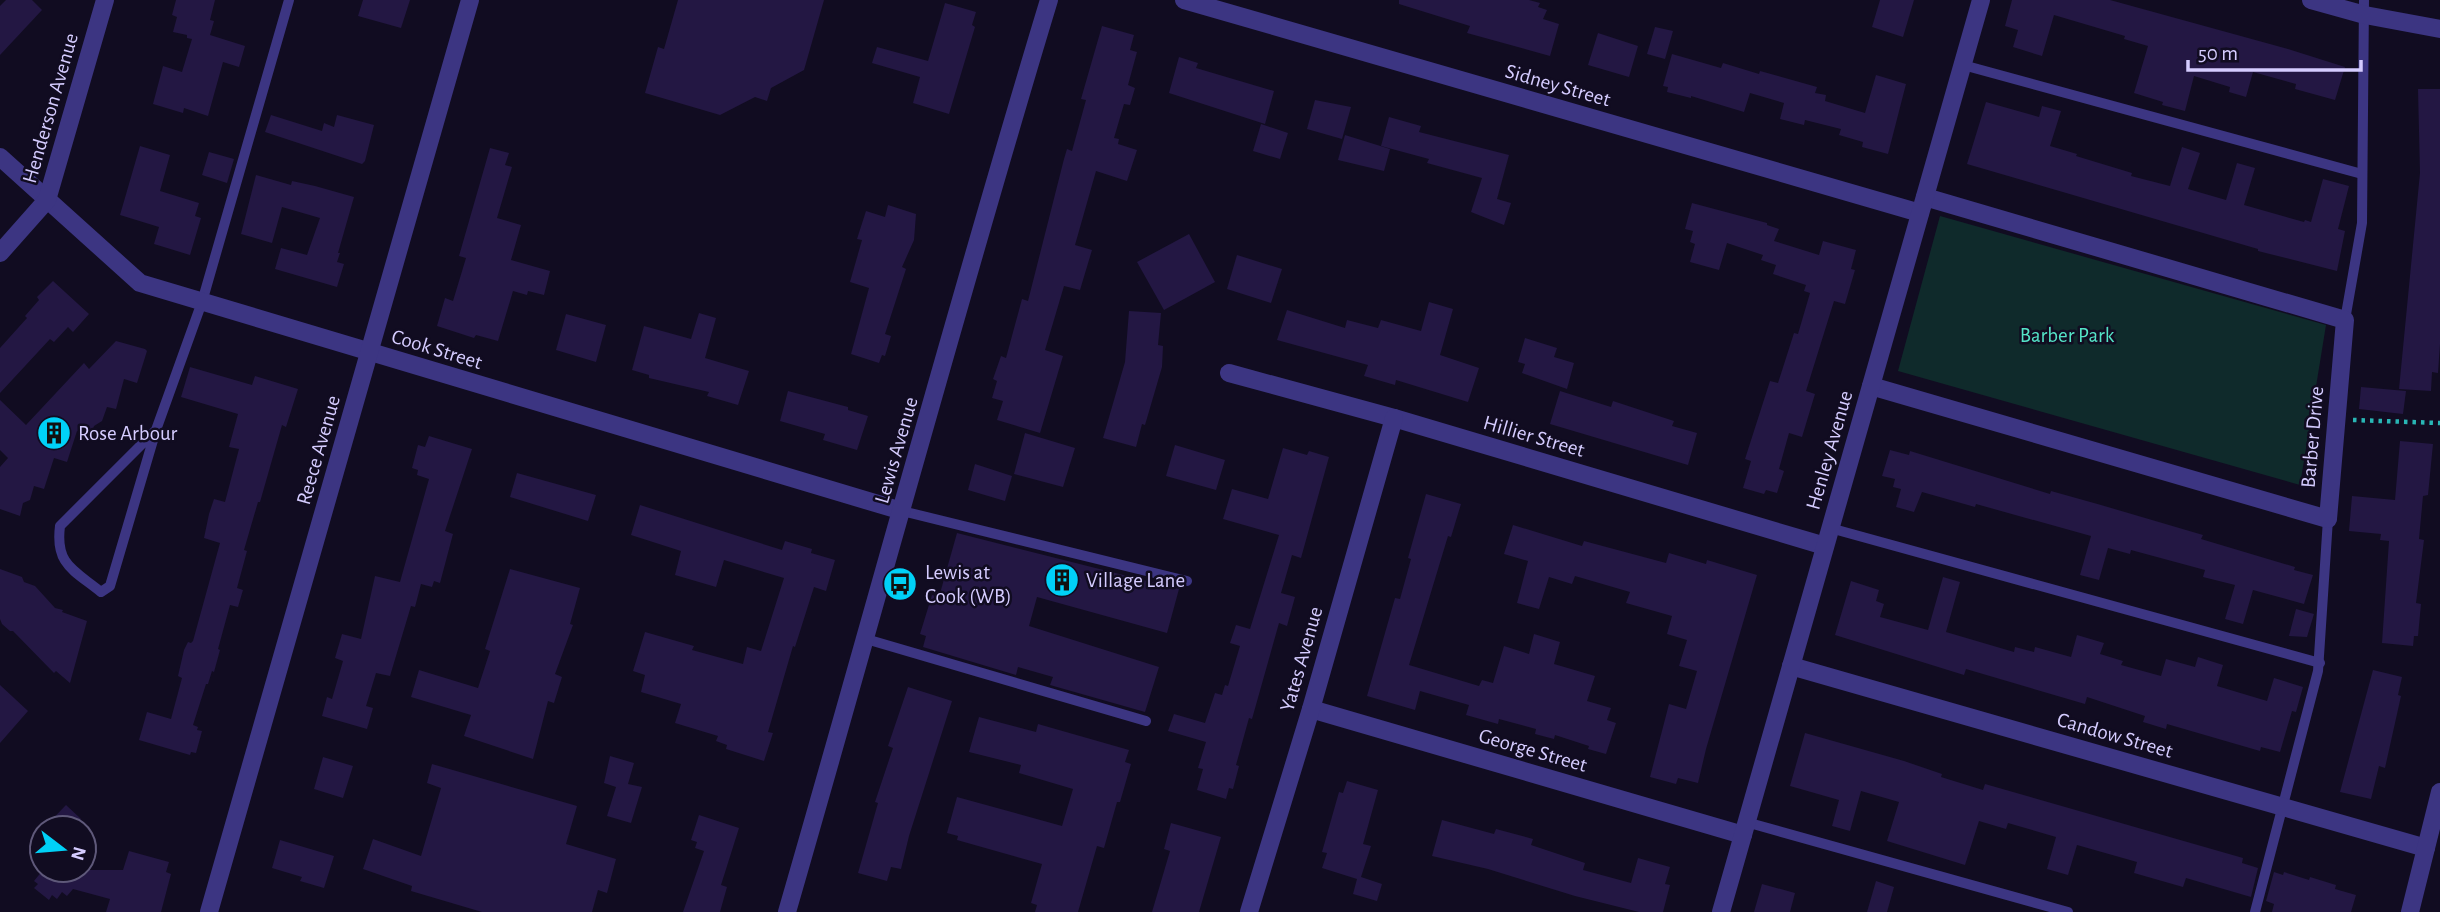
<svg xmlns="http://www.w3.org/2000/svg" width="2440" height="912" font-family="'Alegreya Sans',sans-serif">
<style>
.green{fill:#0f2a2b}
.building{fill:#231743}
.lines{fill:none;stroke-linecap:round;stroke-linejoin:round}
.path{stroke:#29b6b5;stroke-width:4.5;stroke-dasharray:3.5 5;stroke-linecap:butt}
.lane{stroke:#3c3582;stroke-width:10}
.street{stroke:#3c3582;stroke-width:18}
.labels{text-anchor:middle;stroke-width:5;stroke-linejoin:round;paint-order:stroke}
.street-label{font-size:21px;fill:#d5ccff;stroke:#110c21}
.park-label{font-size:21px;fill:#54e3c7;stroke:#110c21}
.poi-label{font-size:21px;fill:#d5ccff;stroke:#110c21;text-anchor:start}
</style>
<rect width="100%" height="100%" fill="#110c21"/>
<polygon class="green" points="1940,216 2326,325 2300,485 1898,371"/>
<g class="building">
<polygon points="6,0 32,0 42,10 0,55 0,6"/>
<polygon points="176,0 215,0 210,20 214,21 210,35 245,46 239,67 223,62 208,116 184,108 183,113 153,104 163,66 182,72 192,39 187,38 187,35 173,32 177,17 172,15"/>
<polygon points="363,0 410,0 401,28 358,16"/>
<polygon points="678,0 824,0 804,70 771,88 767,101 755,97 720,115 645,93 658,47 664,49"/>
<polygon points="1399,0 1529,0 1540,3 1538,7 1547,10 1543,19 1559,24 1550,56 1467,33 1470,26 1399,4"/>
<polygon points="1880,0 1914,0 1903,37 1872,27"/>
<polygon points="2012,0 2110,0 2288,49 2345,67 2335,100 2295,89 2296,84 2253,72 2246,97 2229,92 2230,87 2194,76 2185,111 2162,105 2163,102 2134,93 2148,46 2124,39 2125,36 2054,15 2042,56 2013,47 2018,30 2005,26"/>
<polygon points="945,3 976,12 972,25 975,27 949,114 913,103 920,77 872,63 877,47 928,61"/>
<polygon points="1102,26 1134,35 1130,50 1137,52 1128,85 1135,88 1130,105 1124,104 1114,138 1119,139 1118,144 1137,150 1127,181 1096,171 1075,245 1092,250 1080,290 1064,286 1045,350 1063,356 1040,433 997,420 1003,401 992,398 997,381 993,379 1001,356 1006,358 1022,299 1028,301 1064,159 1067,149 1072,151 1086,100 1081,99"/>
<polygon points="1655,27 1673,31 1665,59 1647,54"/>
<polygon points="1598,33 1638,46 1629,77 1588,65"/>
<polygon points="1672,54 1721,68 1723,63 1759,74 1760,71 1817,87 1815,93 1826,95 1825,101 1865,113 1876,75 1906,84 1888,154 1862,147 1863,142 1839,135 1841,129 1805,120 1804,125 1780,119 1784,103 1750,93 1744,112 1691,96 1691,98 1667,92 1668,87 1663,86"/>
<polygon points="1179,57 1198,63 1196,68 1274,91 1265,124 1169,93"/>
<polygon points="2418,89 2440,89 2440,344 2438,373 2432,372 2431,391 2399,389 2420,173"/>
<polygon points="1315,100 1351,107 1342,139 1307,129"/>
<polygon points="1986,102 2039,117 2042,106 2061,111 2050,146 2077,154 2076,156 2132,173 2131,176 2170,186 2182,147 2200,153 2188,189 2226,200 2237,163 2255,168 2244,205 2304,222 2305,220 2311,222 2323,179 2349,186 2338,229 2345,231 2337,271 2258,251 2258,249 1967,164"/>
<polygon points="271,115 322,131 324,123 334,127 337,115 374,125 365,161 362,164 265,132"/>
<polygon points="1389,117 1421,126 1419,132 1509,155 1497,199 1511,203 1504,225 1471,212 1482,178 1427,163 1429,159 1381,146"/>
<polygon points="1261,124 1288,133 1280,159 1253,151"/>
<polygon points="1345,135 1390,149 1384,171 1338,160"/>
<polygon points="140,146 170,155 160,191 199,203 195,216 201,218 190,255 154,244 159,227 120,215"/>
<polygon points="490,148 509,153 505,165 512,167 497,218 521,225 511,260 550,271 544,295 528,291 527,295 513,291 498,341 476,335 474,338 437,326 445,298 453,301 466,258 459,256"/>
<polygon points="209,152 234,159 227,183 202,175"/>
<polygon points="256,175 291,185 292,181 315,186 354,197 338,253 340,253 337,262 344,264 337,287 275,269 281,248 307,255 320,218 282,207 272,243 241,234"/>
<polygon points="1692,203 1767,223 1767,225 1779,229 1774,241 1819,255 1823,241 1856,250 1851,269 1855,270 1845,304 1834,301 1806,391 1815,394 1802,437 1789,433 1779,469 1784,471 1777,493 1766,490 1764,494 1743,488 1751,461 1745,459 1770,381 1778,383 1794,333 1798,334 1810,293 1804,291 1806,285 1773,274 1776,265 1761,260 1763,255 1727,243 1719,270 1690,262 1695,244 1690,242 1693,231 1685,229"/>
<polygon points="888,205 916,214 914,240 902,267 906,269 885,334 891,336 885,356 882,355 879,363 851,354 869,288 850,282 862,240 857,239 866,211 885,217"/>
<polygon points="1189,234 1215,282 1164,310 1137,262"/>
<polygon points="1237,255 1282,269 1271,303 1227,289"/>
<polygon points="53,281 89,314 73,332 68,327 54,342 50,339 0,393 0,348 27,318 25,316 39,300 37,297"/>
<polygon points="1429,302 1453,309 1440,355 1479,368 1468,402 1396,380 1395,385 1364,376 1368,365 1277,340 1287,310 1345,328 1347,320 1378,328 1381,320 1421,331"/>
<polygon points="1129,311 1161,313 1158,345 1163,346 1162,367 1145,425 1142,424 1136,447 1103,438 1125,362"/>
<polygon points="699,313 716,318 705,358 749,371 738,405 707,396 709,392 649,378 649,375 632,370 644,326 691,339"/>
<polygon points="566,314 606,325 596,362 556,350"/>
<polygon points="1525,338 1557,348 1554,357 1574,363 1567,389 1522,373 1525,364 1518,362"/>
<polygon points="116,341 145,349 147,351 137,383 124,379 116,409 107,407 102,421 94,426 91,436 77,431 67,462 54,458 44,489 34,486 30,500 23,503 20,516 0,509 0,467 8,458 0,450 0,400 26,425 84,363 89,369"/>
<polygon points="190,367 252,385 255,376 298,389 286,427 282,425 260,502 258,502 244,550 247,551 237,588 243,590 238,607 230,605 218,649 220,650 214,672 212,671 208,684 206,684 193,725 198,727 197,730 202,731 196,753 191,752 190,755 139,740 147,712 171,719 182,678 178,676 184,650 188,642 191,643 193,641 220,543 204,538 209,514 214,499 225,502 239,449 229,447 238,414 181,397"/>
<polygon points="2361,387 2406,391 2403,414 2359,409"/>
<polygon points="788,391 848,407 848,410 868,416 857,450 823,440 825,434 780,421"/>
<polygon points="1560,391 1611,407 1613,401 1674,421 1672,426 1697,433 1688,465 1550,424"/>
<polygon points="1025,433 1075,448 1063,487 1014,474"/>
<polygon points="429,436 472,449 445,531 453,534 440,583 434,581 432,587 421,584 415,607 411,606 390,676 376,673 366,706 373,708 367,729 322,716 327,697 332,699 343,661 335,658 342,634 361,639 375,576 400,582 429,479 417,475 418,470 412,468 418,445 425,447"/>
<polygon points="2400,441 2433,444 2428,495 2423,496 2419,539 2424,540 2416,603 2421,604 2418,636 2414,636 2413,646 2382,643 2389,541 2380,540 2381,534 2349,531 2352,496 2395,500"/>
<polygon points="1175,445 1225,460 1216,490 1166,476"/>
<polygon points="1283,448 1307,455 1309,451 1329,457 1301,558 1292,555 1281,593 1295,597 1287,626 1279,623 1252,719 1249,718 1236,765 1239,766 1233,789 1229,788 1226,799 1197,790 1203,769 1198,768 1206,742 1168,731 1174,714 1205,723 1215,693 1222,695 1225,685 1228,686 1240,646 1230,643 1236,625 1250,629 1279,535 1223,519 1232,489 1268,499"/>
<polygon points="1890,450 1909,455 1910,451 2050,494 2051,491 2101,505 2203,535 2201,539 2295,567 2294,570 2313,575 2304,604 2253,590 2243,624 2225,619 2235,585 2203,577 2205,570 2131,550 2130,554 2108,548 2099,580 2080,575 2091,536 1976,504 1975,507 1922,492 1914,512 1896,507 1901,489 1893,487 1895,479 1882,476"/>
<polygon points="975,464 1012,476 1005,501 968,490"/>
<polygon points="517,473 596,495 588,521 510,497"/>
<polygon points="1426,494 1461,504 1451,537 1448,536 1409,665 1479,686 1482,680 1493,683 1504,646 1529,654 1534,634 1560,642 1554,664 1595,676 1587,701 1611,708 1607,720 1616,723 1606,754 1588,749 1589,746 1555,735 1554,739 1535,734 1536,729 1499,719 1498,724 1466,715 1469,705 1420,691 1415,710 1367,696 1395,598 1400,599 1411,559 1408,558"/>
<polygon points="640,505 782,550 785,541 812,549 811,553 835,560 826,591 814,587 795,647 793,646 768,732 773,733 764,761 726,749 727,745 716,741 718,736 675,723 681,704 641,692 645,675 633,671 645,632 694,646 692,650 743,664 747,647 761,651 784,578 724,560 716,587 675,575 681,551 631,535"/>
<polygon points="1513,525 1582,546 1584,541 1666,563 1669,553 1706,564 1707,560 1757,575 1706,749 1698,783 1678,778 1676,784 1650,777 1669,704 1686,709 1697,671 1679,666 1687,640 1667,634 1672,616 1626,603 1630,592 1575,576 1572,584 1549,577 1539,609 1517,603 1528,561 1504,554"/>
<polygon points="957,533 1179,589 1167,633 1037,597 1029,626 1159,667 1145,712 1050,685 1053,677 1018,667 1016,675 923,647 926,636 920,634 932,595 939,597"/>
<polygon points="0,569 22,577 24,582 35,586 55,608 63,610 62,612 87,621 70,683 56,671 54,673 13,631 10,631 2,624 0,619"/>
<polygon points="510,569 580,588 570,624 573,625 555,674 562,677 554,703 548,701 533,759 464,736 471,715 411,697 419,670 478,688 490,651 485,649"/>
<polygon points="1943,577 1960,582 1946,632 2014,652 2015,647 2034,652 2035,647 2071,657 2077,635 2104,643 2100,654 2123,661 2121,665 2161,676 2166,659 2195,667 2198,657 2223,665 2217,686 2267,701 2274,678 2303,687 2296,712 2292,711 2280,752 2261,747 2260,751 2167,724 2166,729 2143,722 2145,716 2087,697 2085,704 1966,669 1964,675 1835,635 1851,581 1879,590 1876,601 1884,604 1880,617 1928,630"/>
<polygon points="2296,609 2314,614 2307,637 2289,636"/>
<polygon points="2373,670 2402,677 2398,695 2401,696 2385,768 2379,766 2371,799 2340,792"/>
<polygon points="0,685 28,711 0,743"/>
<polygon points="908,687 952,701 909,836 901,869 891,867 887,881 858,873 878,803 875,802 893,748 888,746"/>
<polygon points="979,717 1036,732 1038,724 1129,750 1125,762 1131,764 1120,802 1117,802 1104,848 1097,846 1078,912 1035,912 1037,905 1031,903 1042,864 957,840 958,836 947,833 957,797 1062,826 1073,789 1019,773 1021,765 969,752"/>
<polygon points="1805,733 1904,761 1942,774 1941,777 1983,790 1985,784 2243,858 2242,863 2258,868 2251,897 2186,878 2183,887 2134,873 2137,862 2077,845 2068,875 2047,869 2056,837 2008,823 2006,829 1979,821 1965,865 1887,841 1899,802 1861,791 1850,831 1832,826 1839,800 1790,786"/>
<polygon points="610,756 634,763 628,784 642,787 631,823 607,816 616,787 604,783"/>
<polygon points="323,757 353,766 343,798 314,789"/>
<polygon points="432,764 577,806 566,844 616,859 607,893 598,890 592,912 482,912 411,891 412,886 363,869 373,839 421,856 441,788 427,783"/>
<polygon points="1347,781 1378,790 1363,844 1371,846 1361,877 1382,884 1377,901 1353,894 1357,879 1322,868 1327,853 1322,852 1339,792 1343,793"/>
<polygon points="66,805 81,819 73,828 44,828"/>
<polygon points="699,815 739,828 721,885 727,887 720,912 683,912 704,851 695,848 697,842 691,840"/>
<polygon points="1442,820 1494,834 1496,829 1533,839 1531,845 1585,863 1583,870 1631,883 1638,858 1670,867 1665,884 1670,885 1663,912 1639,912 1575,896 1488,869 1432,856"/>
<polygon points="1171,823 1221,837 1199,912 1152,912 1170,851 1164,849"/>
<polygon points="280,840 334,856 324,888 300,881 302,877 272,868"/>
<polygon points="129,851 169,862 166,872 171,874 161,912 106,912 110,899 73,889 67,896 62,892 57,899 52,895 49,900 34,888 38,884 34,881 43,870 123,870"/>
<polygon points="2274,872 2283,875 2284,872 2309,880 2310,877 2336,885 2335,889 2356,895 2351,912 2272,912 2274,904 2266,901"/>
<polygon points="1876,881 1894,887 1887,912 1867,912"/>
<polygon points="1762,884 1795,893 1790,912 1754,912"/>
</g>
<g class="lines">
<polyline class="path" points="2353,420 2440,423"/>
<g class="lane">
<polyline points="1963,65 2362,174"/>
<polyline points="2345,320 2362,223 2364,0"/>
<path d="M156,430L60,526C55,565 74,570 101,592L110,586L156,430L202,302L289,0"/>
<polyline points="902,511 1187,581"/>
<polyline points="1830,528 2320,663"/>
<polyline points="866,639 1146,721"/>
<polyline points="1746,822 2068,912"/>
<polyline points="2255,912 2318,671 2328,519"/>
</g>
<g class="street">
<polyline points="1184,0 1920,213"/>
<polyline points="2311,0 2365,15 2440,29"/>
<polyline points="0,157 140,283 902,511"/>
<polyline points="0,253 47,200 105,0"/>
<polyline points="1229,373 1394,418 1825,546"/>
<polyline points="1871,386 2328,519 2345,320 1925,197"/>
<polyline points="1791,666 2426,848"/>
<polyline points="1311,709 1743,835"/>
<polyline points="209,912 470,0"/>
<path d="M787,912C875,608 957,303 1049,0"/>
<polyline points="1249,912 1311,709 1394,418"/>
<polyline points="1721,912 1981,0"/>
<polyline points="2410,912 2440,792"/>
</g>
</g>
<defs>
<g id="building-disc" transform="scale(1.75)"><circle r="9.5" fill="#00d1f7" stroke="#110c21"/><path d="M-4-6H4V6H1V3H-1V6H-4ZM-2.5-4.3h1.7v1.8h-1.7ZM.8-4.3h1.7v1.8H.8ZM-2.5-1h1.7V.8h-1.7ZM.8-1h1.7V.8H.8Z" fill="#111"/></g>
<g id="bus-disc" transform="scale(1.75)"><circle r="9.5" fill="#00d1f7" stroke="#110c21"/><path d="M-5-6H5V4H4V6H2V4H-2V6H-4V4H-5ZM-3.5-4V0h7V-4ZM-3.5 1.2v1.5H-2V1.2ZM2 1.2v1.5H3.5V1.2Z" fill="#111"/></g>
</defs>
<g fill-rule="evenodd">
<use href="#building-disc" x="54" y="433"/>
<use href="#building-disc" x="1062" y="580"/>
<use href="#bus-disc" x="900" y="584"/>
</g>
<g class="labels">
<g class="street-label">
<text transform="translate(1558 85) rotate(16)" y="7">Sidney Street</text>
<text transform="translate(50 108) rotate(-74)" y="7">Henderson Avenue</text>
<text transform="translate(437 349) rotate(17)" y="7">Cook Street</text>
<text transform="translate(1534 436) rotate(16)" y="7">Hillier Street</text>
<text transform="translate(2312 437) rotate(-85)" y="7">Barber Drive</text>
<text transform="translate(318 450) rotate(-74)" y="7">Reece Avenue</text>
<text transform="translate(896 450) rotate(-74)" y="7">Lewis Avenue</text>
<text transform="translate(1829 450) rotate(-74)" y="7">Henley Avenue</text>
<text transform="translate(1301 659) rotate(-74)" y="7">Yates Avenue</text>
<text transform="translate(2115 735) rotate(16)" y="7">Candow Street</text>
<text transform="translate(1533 750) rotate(16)" y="7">George Street</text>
</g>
<g class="park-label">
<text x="2067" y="342">Barber Park</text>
</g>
<g class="poi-label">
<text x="78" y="440">Rose Arbour</text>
<text x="925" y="579">Lewis at<tspan x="925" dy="24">Cook (WB)</tspan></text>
<text x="1086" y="587">Village Lane</text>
</g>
</g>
<g transform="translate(63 849) rotate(106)"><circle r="33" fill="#110c21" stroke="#5f597a" stroke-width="2"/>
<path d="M0-5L12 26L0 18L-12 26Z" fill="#00d1f7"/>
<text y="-10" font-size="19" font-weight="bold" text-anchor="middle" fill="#d5ccff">N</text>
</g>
<path d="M2188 60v10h173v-10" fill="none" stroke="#d5ccff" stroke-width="3.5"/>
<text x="2198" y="60" font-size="21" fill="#d5ccff" stroke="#110c21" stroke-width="5" paint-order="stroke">50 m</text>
</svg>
